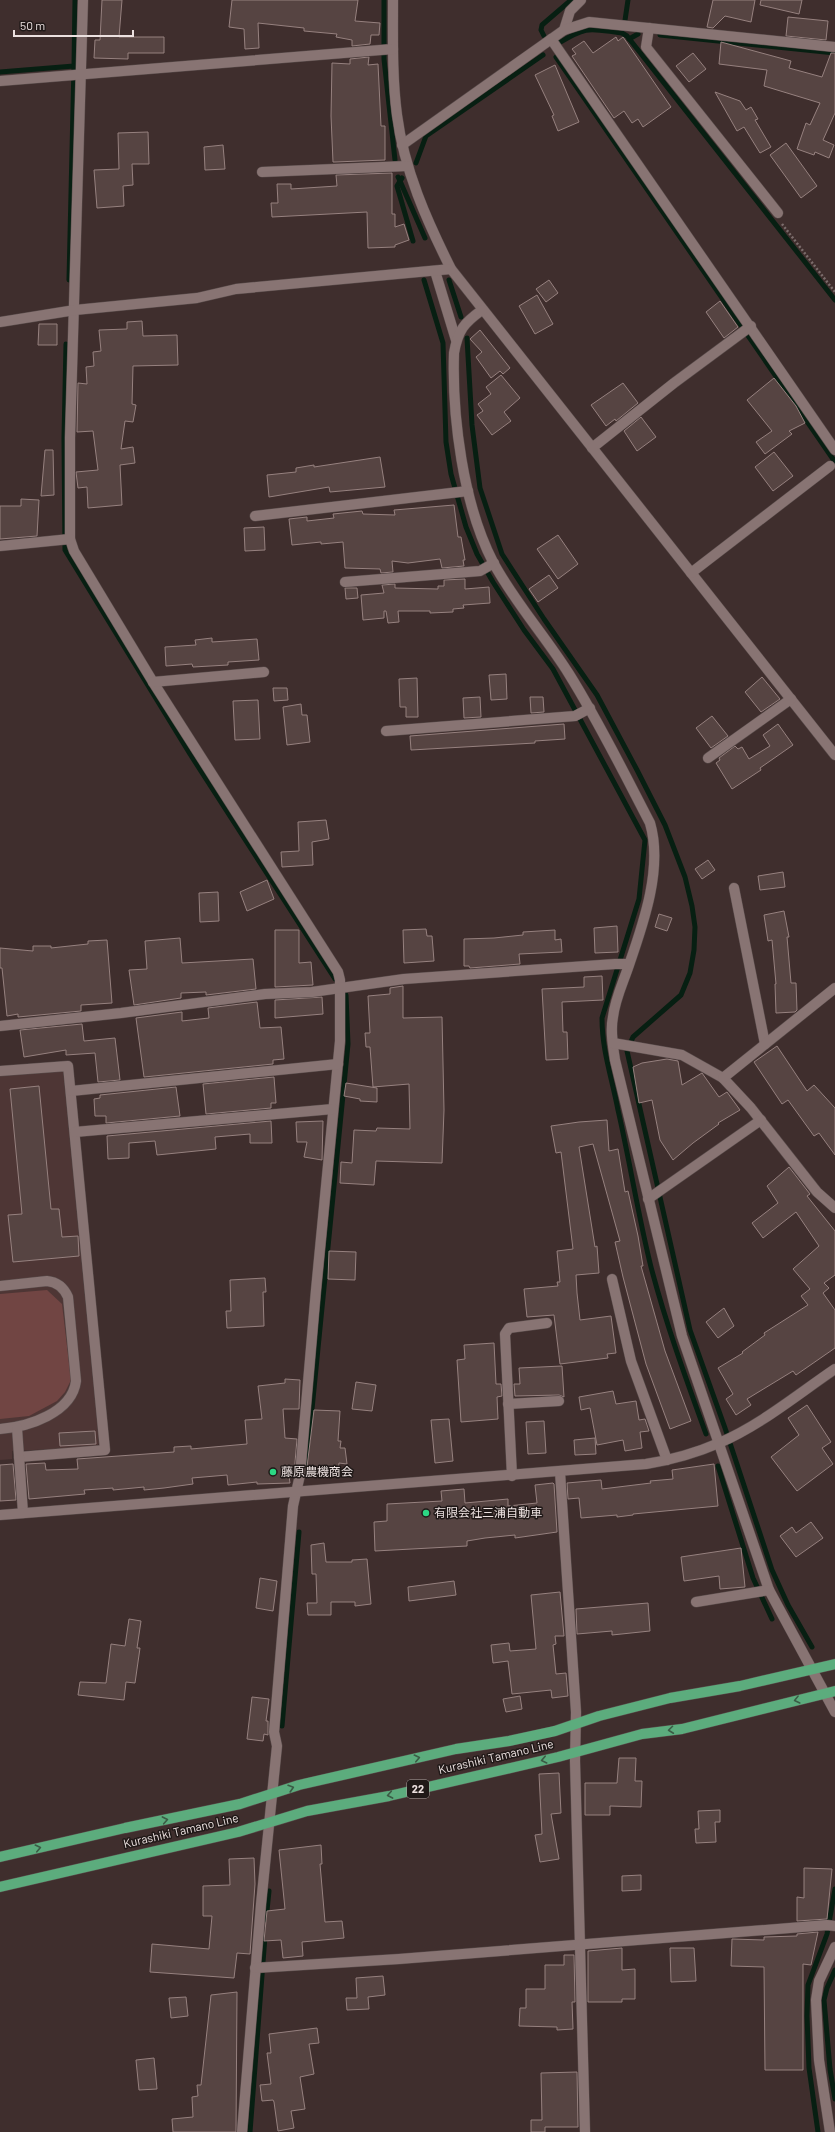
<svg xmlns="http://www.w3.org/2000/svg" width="835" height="2132" font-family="Barlow,'Noto Sans JP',sans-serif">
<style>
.built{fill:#4e3635}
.green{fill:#714543}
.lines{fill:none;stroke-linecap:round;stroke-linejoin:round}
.stream{stroke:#071f12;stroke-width:5}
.building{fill:#564442;stroke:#96817f}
.minor-casing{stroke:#584b4a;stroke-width:11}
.major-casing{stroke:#584b4a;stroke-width:11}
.path{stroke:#7c6d6c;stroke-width:2.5;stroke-dasharray:2 2;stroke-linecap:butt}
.minor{stroke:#887473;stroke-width:10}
.major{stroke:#5cac7d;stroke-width:10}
.oneway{stroke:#3b5b45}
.poi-dot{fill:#2cd884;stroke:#201918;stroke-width:1.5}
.labels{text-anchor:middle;stroke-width:3;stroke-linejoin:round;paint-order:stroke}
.shield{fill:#201918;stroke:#aea4a3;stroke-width:1}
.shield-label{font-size:11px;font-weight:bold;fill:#ebe0df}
.poi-label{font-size:12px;fill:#ebe0df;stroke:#201918;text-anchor:start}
.street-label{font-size:12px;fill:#ebe0df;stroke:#201918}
</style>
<rect width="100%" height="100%" fill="#3f2e2d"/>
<polygon class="built" points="63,1071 99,1443 96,1447 12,1451 12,1459 0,1460 0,1076"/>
<polygon class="green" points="47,1290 62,1304 71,1380 65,1392 57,1401 29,1416 0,1419 0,1294"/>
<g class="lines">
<g class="stream">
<polyline points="384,0 384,59 395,160"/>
<polyline points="624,27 628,0"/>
<polyline points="660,35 835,53"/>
<polyline points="544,36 541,30 542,25 571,0"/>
<polyline points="629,39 638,34"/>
<path d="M559,43C588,25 590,29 622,33L627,36L835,300"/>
<polyline points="556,57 835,462"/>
<polyline points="0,72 74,66 75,0"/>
<polyline points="416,163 426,136 543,55"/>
<polyline points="398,177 400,181 397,186 413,241"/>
<polyline points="402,178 400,181 425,238"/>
<polyline points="69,280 74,66"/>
<path d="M424,280L443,343L446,442L451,474L466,527L477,554L493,582L524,630L553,669L645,840L639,899L602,1018C602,1051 612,1078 618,1110C630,1162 638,1215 651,1267C666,1324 686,1379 706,1434"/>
<polyline points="449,280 461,317"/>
<polyline points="467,338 472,425 480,488 502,554 544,619 597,695 637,770 665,825 685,877 692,906 695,927 694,950 690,973 681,995 633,1037 627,1051 690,1330 725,1428 772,1570 788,1605 812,1647"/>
<polyline points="66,344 64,438 65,550 190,754 335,979"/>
<polyline points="718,1466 753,1578 772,1619"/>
<polyline points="306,1470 348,1044 346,995"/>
<polyline points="282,1726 299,1532"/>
<polyline points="266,1920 269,1891"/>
<polyline points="835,1970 827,1988 824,2000 830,2069 835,2099"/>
<polyline points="250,2132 265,1936"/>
<polyline points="818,2132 809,2068 807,2016 808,1985 827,1934 835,1889"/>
</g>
</g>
<g class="building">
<polygon points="102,0 122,0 119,37 164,37 164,53 128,53 128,59 94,58 95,40 100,40"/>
<polygon points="232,0 358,0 355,21 380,23 379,35 371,35 370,44 352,46 352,40 336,37 337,34 304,31 304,28 258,23 259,48 245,49 244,29 229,27"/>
<polygon points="713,0 755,0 751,22 725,16 713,28 707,27"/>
<polygon points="761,0 802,0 799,14 760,5"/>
<polygon points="788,17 828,21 826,40 786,36"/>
<polygon points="616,37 618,41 623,37 671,107 643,127 638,119 632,123 624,111 614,118 572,56 576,54 572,49 584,41 593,53"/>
<polygon points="721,42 791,61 789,68 822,77 831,53 835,53 835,113 823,140 834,145 829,158 815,152 814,155 797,149 806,123 810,125 820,103 764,86 767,70 719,64"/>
<polygon points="693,53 706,69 689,82 676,66"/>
<polygon points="369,57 368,65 378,64 381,126 385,126 385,160 335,162 333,162 331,116 332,63 350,64 350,59"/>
<polygon points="555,65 579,122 558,131 552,116 554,115 535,75"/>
<polygon points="715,92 740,101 746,110 751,107 758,119 755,120 771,147 760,153 744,127 737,131"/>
<polygon points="148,132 149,164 132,164 133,185 123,186 124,206 97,208 94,170 119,169 118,133"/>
<polygon points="786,143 817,186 801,198 770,155"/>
<polygon points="223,145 225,169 205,170 204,147"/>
<polygon points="392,173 392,214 395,214 395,227 404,224 409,240 395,245 395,247 368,248 367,212 272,217 271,203 278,203 277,184 291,184 291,189 337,186 336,175"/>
<polygon points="549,280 558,293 546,302 536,289"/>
<polygon points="537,295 553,324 535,334 519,306"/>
<polygon points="720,301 738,327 724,338 706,312"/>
<polygon points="142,321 143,336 177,335 178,365 133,366 132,404 136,405 133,422 125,421 121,449 133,447 135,463 120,465 122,505 88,508 87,487 78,488 76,472 98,470 93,431 77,432 78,383 87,384 86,367 94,366 93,352 101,351 99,330 127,329 127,322"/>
<polygon points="39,324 57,324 57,345 38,345"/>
<polygon points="480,330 510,368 503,374 500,371 491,378 476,357 482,352 470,339"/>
<polygon points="501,375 520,398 504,412 511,421 492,435 477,415 483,411 478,404 491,394 486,387"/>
<polygon points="774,378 796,406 805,423 789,431 792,434 765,454 756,442 772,431 747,400"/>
<polygon points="623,383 638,403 616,421 615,419 606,426 591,405"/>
<polygon points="641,417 656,437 637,451 624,431"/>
<polygon points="45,450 53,450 54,495 41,496"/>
<polygon points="774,452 793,476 773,491 755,467"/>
<polygon points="380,457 385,487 330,492 329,487 269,497 267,475 296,472 296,468 314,465 314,467"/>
<polygon points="21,499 39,500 37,536 0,539 0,506 21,506"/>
<polygon points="454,505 458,537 461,537 465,560 463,560 464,566 442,568 440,559 408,563 392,561 393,572 381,573 380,569 345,568 343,542 321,544 321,542 292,545 289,519 307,517 307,521 334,518 333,514 362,511 363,514 395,515 394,510"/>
<polygon points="264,527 265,550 245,551 244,528"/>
<polygon points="558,535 578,564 558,579 537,549"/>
<polygon points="549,575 558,588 538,602 529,589"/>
<polygon points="465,579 465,589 489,587 490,603 463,605 464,608 453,609 453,612 430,613 430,611 398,611 399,622 388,623 386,611 384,611 384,618 363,620 361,595 384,593 382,585 395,584 395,588 438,589 438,586 444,586 444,580"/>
<polygon points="345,588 357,588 358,598 346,599"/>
<polygon points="212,638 212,642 257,639 259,660 228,662 228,665 193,667 192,664 166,666 165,647 196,645 195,640"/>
<polygon points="506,674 507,699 491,700 489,675"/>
<polygon points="762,677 780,699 761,712 745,692"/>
<polygon points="417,678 418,717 406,717 406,707 400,707 399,679"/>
<polygon points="273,688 287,688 288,700 274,701"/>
<polygon points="480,697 481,717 464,718 463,698"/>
<polygon points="530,697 543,697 544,712 531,713"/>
<polygon points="258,700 260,739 235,740 233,701"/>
<polygon points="301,704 302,715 307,715 310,742 287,745 283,707"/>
<polygon points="712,716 728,736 711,748 696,728"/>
<polygon points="564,724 565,739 535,741 535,743 411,750 410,736"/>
<polygon points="778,724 793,745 760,768 761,770 732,789 716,763 720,760 719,758 735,746 738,749 742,747 749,759 770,746 763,735"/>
<polygon points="326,820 329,839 312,842 313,865 282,867 281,852 299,851 298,822"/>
<polygon points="708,860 715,870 702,879 695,869"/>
<polygon points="783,872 785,887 760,890 758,876"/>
<polygon points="267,880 274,899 247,911 240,892"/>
<polygon points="218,892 219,921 200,922 199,893"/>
<polygon points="784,911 789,937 787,937 791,983 796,983 797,1010 795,1012 776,1013 775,984 776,984 772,940 768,941 764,915"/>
<polygon points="659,914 672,918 667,931 655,927"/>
<polygon points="617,926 618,952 595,953 594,928"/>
<polygon points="426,929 427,936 432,936 434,961 404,963 403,930"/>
<polygon points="275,930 299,930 299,963 311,962 313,985 275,987"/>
<polygon points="555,930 555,940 561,939 562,952 519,954 520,964 470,968 469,966 464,966 464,939 494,938 523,935 523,932"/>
<polygon points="180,938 182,963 253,959 256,989 206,995 206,992 181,993 181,998 134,1005 129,970 147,969 145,941"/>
<polygon points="107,940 112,1003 81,1005 81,1011 18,1017 18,1014 7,1016 2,968 0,968 0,948 33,951 33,946 51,946 51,948 88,944 88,941"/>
<polygon points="602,976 603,1000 562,1002 563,1032 567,1032 568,1059 546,1060 542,989 584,987 584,977"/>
<polygon points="403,986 403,1018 442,1017 444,1110 442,1163 376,1161 374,1185 340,1183 341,1162 352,1163 354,1130 376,1131 377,1128 410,1129 409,1084 373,1087 370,1047 366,1047 365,1033 370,1033 368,996 390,994 390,988"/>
<polygon points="322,997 323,1014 275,1018 275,1000"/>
<polygon points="257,1002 260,1028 281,1027 284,1059 273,1060 273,1064 144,1077 136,1018 182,1012 182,1021 209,1018 208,1008"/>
<polygon points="82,1024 84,1041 115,1038 120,1080 98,1082 95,1053 66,1055 66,1050 24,1057 20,1030"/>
<polygon points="777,1046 807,1091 814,1085 835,1108 835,1155 819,1133 814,1136 788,1100 782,1104 754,1062"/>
<polygon points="667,1059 678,1061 682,1085 702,1073 719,1097 727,1092 740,1110 718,1123 719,1124 693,1143 673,1160 660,1140 652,1100 639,1103 633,1067 642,1063"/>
<polygon points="274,1077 276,1103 271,1103 271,1108 206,1114 203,1084"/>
<polygon points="346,1083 377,1088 377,1102 360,1101 360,1099 344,1096"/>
<polygon points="39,1086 51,1209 59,1209 62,1237 78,1236 79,1256 13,1262 8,1215 22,1214 10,1089"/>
<polygon points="176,1087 180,1116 106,1123 106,1116 95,1116 94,1099 100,1098 100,1095"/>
<polygon points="607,1120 609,1151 618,1149 625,1192 628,1191 638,1236 643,1266 641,1266 665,1351 691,1421 670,1429 646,1364 623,1277 615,1242 620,1241 593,1144 579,1147 595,1247 597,1246 599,1273 576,1275 577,1293 580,1320 611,1316 616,1353 607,1354 608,1358 560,1364 554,1315 527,1317 524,1289 558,1286 557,1282 560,1282 557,1251 573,1249 561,1152 556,1153 551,1126 579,1122"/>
<polygon points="271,1121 272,1143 250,1143 250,1134 215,1137 216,1149 157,1155 155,1141 129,1143 129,1158 108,1159 107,1136"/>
<polygon points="323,1121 322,1160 304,1157 307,1142 297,1142 296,1122"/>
<polygon points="789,1167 810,1194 807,1196 835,1231 835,1275 824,1283 829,1288 823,1293 835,1310 835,1348 796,1375 793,1371 747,1399 751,1405 736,1415 726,1399 733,1394 718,1368 743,1353 742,1352 765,1335 764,1333 808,1305 801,1296 810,1289 793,1269 819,1246 796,1212 763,1238 752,1223 778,1203 767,1186"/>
<polygon points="329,1251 356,1252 355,1280 328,1279"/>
<polygon points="265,1278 266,1292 263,1292 264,1326 227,1328 226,1311 231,1311 230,1280"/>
<polygon points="724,1308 734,1326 718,1338 706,1322"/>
<polygon points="494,1343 496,1384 501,1384 502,1396 497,1397 498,1419 461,1422 457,1360 465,1359 464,1345"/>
<polygon points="562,1366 564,1397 559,1395 515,1396 514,1384 520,1384 519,1368"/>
<polygon points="285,1379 300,1380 299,1409 283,1409 285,1438 297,1439 294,1474 293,1476 289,1476 290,1483 257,1484 257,1482 228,1485 227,1475 192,1478 193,1484 164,1488 144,1490 144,1487 113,1490 113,1488 84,1490 85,1494 29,1499 26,1464 45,1463 46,1470 78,1469 77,1459 174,1452 174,1447 191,1446 191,1449 247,1444 245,1420 262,1419 258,1386 285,1383"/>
<polygon points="356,1382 376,1385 372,1411 352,1409"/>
<polygon points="613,1391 616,1404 636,1401 639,1420 645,1419 649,1431 640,1432 642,1448 625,1451 623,1440 597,1445 590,1408 581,1410 579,1397"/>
<polygon points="807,1405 831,1442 822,1448 833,1464 797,1491 771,1457 799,1435 788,1418"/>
<polygon points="314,1410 340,1411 338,1441 341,1441 340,1448 345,1448 347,1464 339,1463 338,1474 306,1475"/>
<polygon points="449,1419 453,1461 435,1463 431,1420"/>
<polygon points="544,1421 546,1453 528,1454 526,1422"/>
<polygon points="95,1431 96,1444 60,1446 59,1433"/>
<polygon points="595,1438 596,1454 575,1455 574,1440"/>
<polygon points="13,1464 16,1500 0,1501 0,1465"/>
<polygon points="714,1464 718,1506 633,1514 633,1515 617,1517 617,1515 581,1518 579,1498 568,1499 567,1483 601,1480 602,1489 651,1483 650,1481 673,1479 672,1470"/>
<polygon points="553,1483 554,1484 557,1532 515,1538 515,1535 485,1538 467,1541 467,1546 375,1551 374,1522 387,1521 387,1504 442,1501 441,1491 464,1489 465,1503 508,1499 508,1506 537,1503 535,1485"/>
<polygon points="811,1522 823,1538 796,1557 780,1536 792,1527 796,1533"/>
<polygon points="324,1543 326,1562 352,1562 352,1560 367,1559 371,1604 355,1606 355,1602 331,1602 331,1615 308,1615 307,1603 317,1603 316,1574 312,1574 311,1545"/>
<polygon points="741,1548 745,1587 720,1589 719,1576 684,1581 681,1557"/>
<polygon points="260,1578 277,1581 273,1611 256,1608"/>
<polygon points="454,1581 456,1595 409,1601 408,1587"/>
<polygon points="560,1592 564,1636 555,1636 556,1644 553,1645 556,1674 566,1673 568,1696 552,1698 551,1690 512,1694 508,1661 493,1663 491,1645 509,1643 510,1651 536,1649 531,1595"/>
<polygon points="648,1603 650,1631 612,1635 612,1631 577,1634 576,1609"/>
<polygon points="129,1619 141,1621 137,1648 140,1648 135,1683 126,1682 124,1700 78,1695 80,1682 106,1683 111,1644 125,1646"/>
<polygon points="520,1696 522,1709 506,1712 503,1699"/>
<polygon points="252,1697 269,1699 266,1721 268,1721 268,1735 264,1734 263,1741 247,1739"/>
<polygon points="619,1758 636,1758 635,1781 642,1781 641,1807 610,1806 610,1815 585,1815 585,1783 617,1783"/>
<polygon points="559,1773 561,1813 551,1814 559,1859 540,1862 535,1835 542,1834 539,1774"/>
<polygon points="720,1810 720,1822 715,1822 716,1842 696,1843 695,1829 699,1829 698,1811"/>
<polygon points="321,1845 322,1864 320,1864 325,1922 342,1921 344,1938 302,1942 303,1956 283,1958 281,1940 264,1941 267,1911 285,1909 279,1850"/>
<polygon points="254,1858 255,1884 250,1954 237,1953 234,1978 150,1972 152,1944 209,1949 212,1916 203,1916 203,1886 230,1885 229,1859"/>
<polygon points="804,1868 832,1869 827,1919 797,1921 797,1897 804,1898"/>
<polygon points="641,1875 641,1890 622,1891 622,1876"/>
<polygon points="818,1932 811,1965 803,1964 803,2070 765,2070 764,1967 731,1966 732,1939 764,1940 764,1937 797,1936 797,1934"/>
<polygon points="622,1948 622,1970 635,1969 635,1999 622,1999 622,2002 588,2002 588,1951"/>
<polygon points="670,1948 694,1948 696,1981 671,1982"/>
<polygon points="564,1955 574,1955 575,2002 572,2002 573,2029 557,2030 557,2027 519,2026 520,2008 526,2008 526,1989 545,1989 545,1965 564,1965"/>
<polygon points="383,1976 385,1995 368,1997 369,2009 347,2010 346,1998 357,1998 356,1978"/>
<polygon points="237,1992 236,2132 173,2132 172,2119 193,2117 192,2097 198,2096 197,2085 201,2085 211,1995"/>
<polygon points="186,1997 188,2016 171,2018 169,1998"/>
<polygon points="317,2028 319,2043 309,2044 314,2074 300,2077 305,2109 291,2111 294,2128 278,2131 274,2102 273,2100 262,2101 260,2085 271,2084 267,2053 271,2053 269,2034"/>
<polygon points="154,2058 157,2089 139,2090 136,2060"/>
<polygon points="577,2072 578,2127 545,2127 545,2132 531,2132 531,2120 542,2120 541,2073"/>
</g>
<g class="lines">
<g class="minor-casing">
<g id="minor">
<polyline points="83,0 70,438 70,539 74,551 153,682 338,972 340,980 340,1041 316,1290 300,1475 293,1506 274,1732 277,1746 261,1904 242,2132"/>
<path d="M393,0C393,38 392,77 397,115C404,170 427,221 451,269L835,755"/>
<polyline points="649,28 646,47 778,213"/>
<polyline points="564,30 570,11 581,0"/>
<polyline points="551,39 835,450"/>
<polyline points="0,81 393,49"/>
<polyline points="402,145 564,30 589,22 835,47"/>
<polyline points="262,172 407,166"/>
<polyline points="435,271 456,340"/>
<path d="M482,310C464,323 458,330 454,353C452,417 463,504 493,562C513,600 546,637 569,674C599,722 624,773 650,823C663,867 644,922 629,965C623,983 615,999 613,1017C610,1031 613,1046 615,1060L682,1336L769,1590L835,1712"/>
<polyline points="0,322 75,310 197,298 236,289 451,269"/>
<polyline points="592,448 674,383 751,326"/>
<polyline points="255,516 468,491"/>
<polyline points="0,546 70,539"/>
<polyline points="691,573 830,466"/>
<polyline points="345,582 480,571 494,563"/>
<polyline points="153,682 264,672"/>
<polyline points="386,731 575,716 590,708"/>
<polyline points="708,758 791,699"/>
<polyline points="734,888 765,1044"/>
<polyline points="0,1026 121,1013 265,994 312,992 404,979 615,964 629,964"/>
<polyline points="613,1043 682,1055 723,1078 751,1108 817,1192 835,1208"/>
<polyline points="0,1071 68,1066 105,1450 19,1457"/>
<polyline points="723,1078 835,988"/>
<polyline points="71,1091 338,1064"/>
<polyline points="75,1132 333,1109"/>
<polyline points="648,1199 761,1120"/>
<polyline points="612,1279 631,1361 667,1460"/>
<path d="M0,1286L47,1281C58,1282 64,1288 68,1297L76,1381C72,1413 28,1427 0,1429"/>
<polyline points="508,1404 559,1401"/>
<polyline points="17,1428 23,1513"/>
<polyline points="560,1472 576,1712 575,1761 585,2132"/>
<polyline points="512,1476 505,1334 509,1328 547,1323"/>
<path d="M0,1515L646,1464C671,1460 696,1453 719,1443C761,1425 798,1394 835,1369"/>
<polyline points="696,1602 769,1590"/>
<polyline points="255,1968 399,1959 827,1925 835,1926"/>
<polyline points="830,2132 819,2060 816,2000 819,1981 835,1947"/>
</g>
</g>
<g class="major-casing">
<g id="major">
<polyline points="0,1857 125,1828 240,1804 299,1785 456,1749 509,1741 555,1731 599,1716 670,1698 740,1686 835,1664"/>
<polyline points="0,1887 238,1832 307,1811 389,1796 558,1757 642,1734 682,1729 835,1691"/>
</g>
</g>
<polyline class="path" points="782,224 835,292"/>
<use href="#minor" class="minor"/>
<use href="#major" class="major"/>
</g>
<defs><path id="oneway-chevron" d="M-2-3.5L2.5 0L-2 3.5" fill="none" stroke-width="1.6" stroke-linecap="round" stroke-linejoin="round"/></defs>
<g class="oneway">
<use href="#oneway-chevron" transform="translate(797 1700) rotate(166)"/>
<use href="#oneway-chevron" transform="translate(671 1730) rotate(173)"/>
<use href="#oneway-chevron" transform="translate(417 1758) rotate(-13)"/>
<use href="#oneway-chevron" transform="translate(544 1760) rotate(167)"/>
<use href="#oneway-chevron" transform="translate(291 1788) rotate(-17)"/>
<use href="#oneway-chevron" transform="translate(390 1795) rotate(169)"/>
<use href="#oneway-chevron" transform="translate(165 1820) rotate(-11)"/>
<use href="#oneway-chevron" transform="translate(38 1848) rotate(-13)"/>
</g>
<g class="poi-dot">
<circle cx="273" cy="1472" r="4"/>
<circle cx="426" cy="1513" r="4"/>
</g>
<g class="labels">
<rect class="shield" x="407" y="1780" width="22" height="18" rx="3"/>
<g class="shield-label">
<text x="418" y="1793">22</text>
</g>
<g class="poi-label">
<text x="281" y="1476">藤原農機商会</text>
<text x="434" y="1517">有限会社三浦自動車</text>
</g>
<g class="street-label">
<text transform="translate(496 1757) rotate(-13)" y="4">Kurashiki Tamano Line</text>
<text transform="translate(181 1831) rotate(-13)" y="4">Kurashiki Tamano Line</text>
</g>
</g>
<path d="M14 30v6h119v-6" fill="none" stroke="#ebe0df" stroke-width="2"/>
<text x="20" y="30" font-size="12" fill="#ebe0df" stroke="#201918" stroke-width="3" paint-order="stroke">50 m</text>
</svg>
